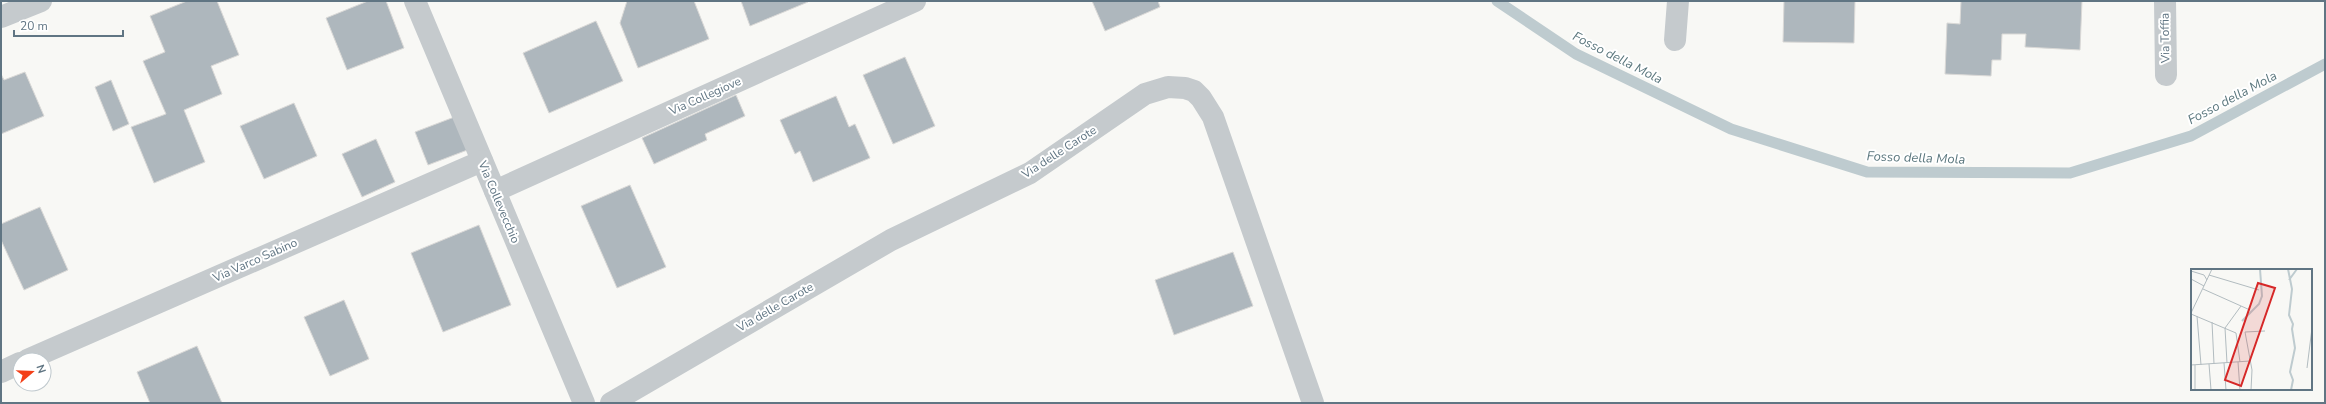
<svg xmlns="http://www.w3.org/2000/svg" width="2326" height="404" font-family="'Nunito Sans',sans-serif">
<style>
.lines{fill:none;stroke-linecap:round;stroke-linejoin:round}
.stream{stroke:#becbcf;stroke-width:11}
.building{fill:#aeb7bd;stroke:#dad9d7}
.minor{stroke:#c5cacd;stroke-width:22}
.labels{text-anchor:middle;stroke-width:4;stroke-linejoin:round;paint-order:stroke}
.street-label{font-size:12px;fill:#607583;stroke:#fff}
.water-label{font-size:13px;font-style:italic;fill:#5a767d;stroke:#fff}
.inset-river{fill:none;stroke:#becbcf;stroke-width:2}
.inset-road{fill:none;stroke:#b2bcc0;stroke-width:1}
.view{fill:#d62828;fill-opacity:0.15;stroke:#d62828;stroke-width:2}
.inset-edge{fill:none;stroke:#607583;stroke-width:2}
</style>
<rect width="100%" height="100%" fill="#f8f8f5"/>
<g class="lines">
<polyline class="stream" points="1497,1 1576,54 1731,129 1867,172 2070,173 2191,136 2325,64"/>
</g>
<g class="building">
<polygon points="187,1 217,1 239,55 211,66 222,94 184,110 205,162 154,183 131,127 166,114 143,61 165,52 150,16"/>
<polygon points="368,1 386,1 404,48 347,70 326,18"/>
<polygon points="627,1 694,1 709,39 638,68 620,23"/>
<polygon points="741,1 807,1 808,2 750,26"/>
<polygon points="1092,1 1158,1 1160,7 1105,31"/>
<polygon points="1784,1 1855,1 1854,43 1783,42"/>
<polygon points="1961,1 2082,1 2080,50 2025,47 2026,34 2002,34 2001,60 1992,60 1991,76 1945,74 1947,23 1960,24"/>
<polygon points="596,21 623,81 549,113 523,53"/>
<polygon points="905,57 935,126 893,144 863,75"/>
<polygon points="25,72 44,116 1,134 1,74 4,80"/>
<polygon points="111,80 129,124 113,131 95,87"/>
<polygon points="736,95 745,116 705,134 707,140 654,164 642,138"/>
<polygon points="836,96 849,127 855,124 870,158 813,182 800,151 795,154 780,120"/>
<polygon points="294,103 317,156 264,179 240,126"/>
<polygon points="457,116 470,149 428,165 415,132"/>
<polygon points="376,139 395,182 362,197 342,154"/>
<polygon points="630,185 666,267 617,288 581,206"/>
<polygon points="40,207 68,270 24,290 1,240 1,224"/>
<polygon points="479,225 511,305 443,332 411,253"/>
<polygon points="1233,252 1253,306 1174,335 1155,280"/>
<polygon points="344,300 369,359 330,376 304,317"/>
<polygon points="197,346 222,403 150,403 137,372"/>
</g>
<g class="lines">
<g class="minor">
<polyline points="415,1 584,403"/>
<polyline points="2165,1 2166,75"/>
<polyline points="1,17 41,1"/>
<polyline points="1675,40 1678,1"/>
<polyline points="495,191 915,1"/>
<polyline points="27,360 482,161"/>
<polyline points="1,372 20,363"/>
<polyline points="611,403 891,240 1030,173 1145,94 1168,87 1185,88 1194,91 1201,98 1213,117 1313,403"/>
</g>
</g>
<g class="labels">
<g class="street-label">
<text transform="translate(2165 38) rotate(-91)" y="4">Via Toffia</text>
<text transform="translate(705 96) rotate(-24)" y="4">Via Collegiove</text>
<text transform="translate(1059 152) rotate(-33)" y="4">Via delle Carote</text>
<text transform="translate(499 202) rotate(67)" y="4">Via Collevecchio</text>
<text transform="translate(255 260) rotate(-24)" y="4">Via Varco Sabino</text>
<text transform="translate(775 307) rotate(-30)" y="4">Via delle Carote</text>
</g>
<g class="water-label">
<text transform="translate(1618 57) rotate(27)" y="5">Fosso della Mola</text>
<text transform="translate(2232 97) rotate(-28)" y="5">Fosso della Mola</text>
<text transform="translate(1916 157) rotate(2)" y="5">Fosso della Mola</text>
</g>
</g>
<g transform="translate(2191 269)">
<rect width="121" height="121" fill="#f8f8f5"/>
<path class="inset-river" d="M97,0L101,20L98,46L102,55L101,60L104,79L99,103L102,111L100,121M98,11L106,0M51,52L68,35L71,27L69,0"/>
<path class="inset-road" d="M0,2L13,6L16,11M18,6L68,21M0,10L13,17M12,20L59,41M0,44L21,0M0,45L45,64L49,93M6,47L10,96M21,53L23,95M47,93L49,121M33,94L35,121M36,94L34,59L50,37M18,95L20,121M0,96L59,92M116,99L121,59M4,121V96M60,121L61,101L54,63L74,62"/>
<path class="view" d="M67,14L84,19L50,117L34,111Z"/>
<rect width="121" height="121" class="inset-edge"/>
</g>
<rect width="2326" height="404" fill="none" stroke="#607583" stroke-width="4"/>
<g transform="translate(32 372) rotate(71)"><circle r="19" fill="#ffffff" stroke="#bfc8cd"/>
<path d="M0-3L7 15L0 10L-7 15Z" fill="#f34019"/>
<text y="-6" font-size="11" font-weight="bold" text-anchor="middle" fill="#607583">N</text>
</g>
<path d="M14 30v6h109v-6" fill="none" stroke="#607583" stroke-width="2"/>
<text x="20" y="30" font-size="12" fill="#607583" stroke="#ffffff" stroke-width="3" paint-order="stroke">20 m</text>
</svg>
